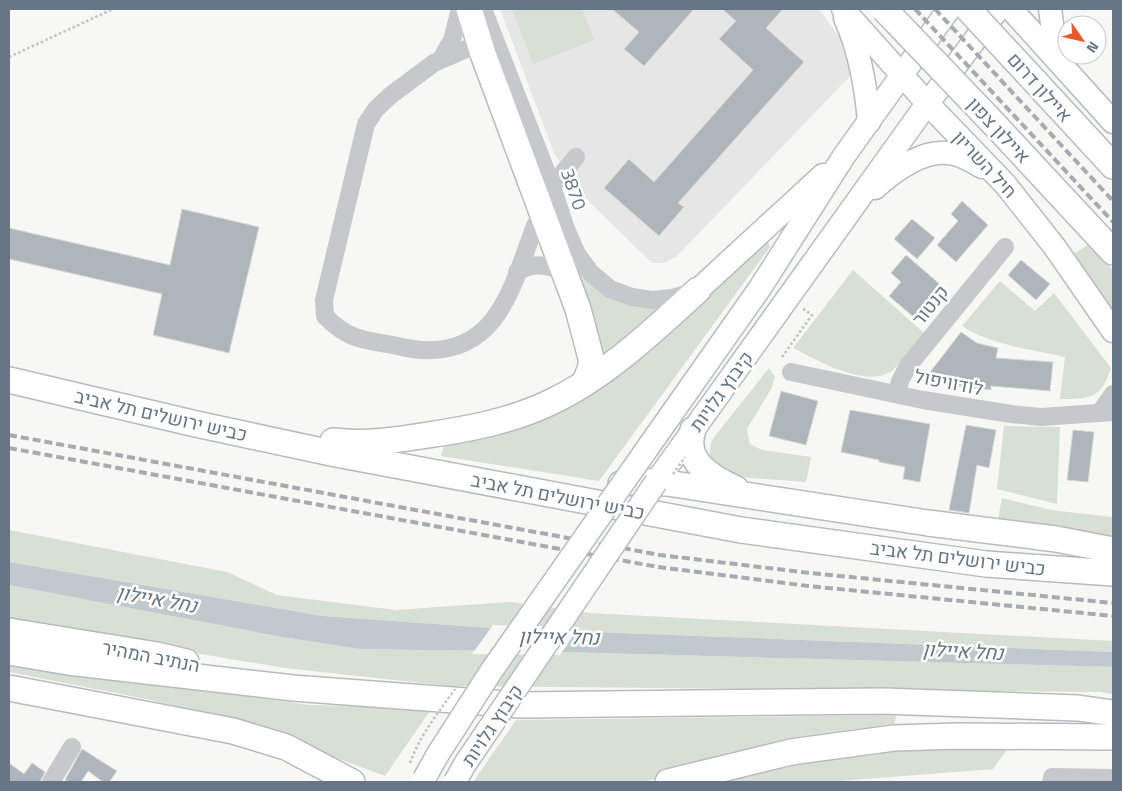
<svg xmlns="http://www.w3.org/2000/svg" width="1122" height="791" font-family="'Titillium Web',Heebo,sans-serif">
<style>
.built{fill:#e5e6e5}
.green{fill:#d8dfd5}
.water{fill:#bfc9ce}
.pier{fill:#f7f7f4}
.building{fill:#aeb5bb;stroke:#d9d9d7}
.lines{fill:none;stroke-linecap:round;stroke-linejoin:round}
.major-casing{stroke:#b8bcc0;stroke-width:25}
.highway-casing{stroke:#b8bbbe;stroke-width:28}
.path{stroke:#bfc1c3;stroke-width:2.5;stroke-dasharray:2.5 2.5;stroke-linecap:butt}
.minor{stroke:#c5c9cc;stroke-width:18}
.major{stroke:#fff;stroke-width:22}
.highway{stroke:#fff;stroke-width:25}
.rail{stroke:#a5abb1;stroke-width:4;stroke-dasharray:8 4;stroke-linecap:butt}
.major-bridge-casing{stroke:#b8bcc0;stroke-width:25;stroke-linecap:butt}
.highway-bridge-casing{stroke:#b8bbbe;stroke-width:28;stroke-linecap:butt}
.path-bridge{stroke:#bfc1c3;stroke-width:2.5;stroke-dasharray:2.5 2.5;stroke-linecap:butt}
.major-bridge{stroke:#fff;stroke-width:22}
.highway-bridge{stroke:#fff;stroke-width:25}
.labels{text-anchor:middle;stroke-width:5;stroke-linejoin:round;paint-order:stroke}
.street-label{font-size:19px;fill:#667686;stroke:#fff}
.water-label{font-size:20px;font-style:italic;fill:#627782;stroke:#fff}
</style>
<rect width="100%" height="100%" fill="#f7f7f4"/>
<polygon class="built" points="500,9 819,9 840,38 852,74 676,257 664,263 652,263 575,188 554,153"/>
<g class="green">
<polygon points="512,9 582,9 594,40 533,64"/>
<polygon points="766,237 770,247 599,481 441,456 444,446 478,439 513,428"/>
<path d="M566,243C585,267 606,305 640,307C651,307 664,305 675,304L600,368L601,348L597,330Z"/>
<polygon points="1089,244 1113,270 1113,313 1071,256"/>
<path d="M853,270L924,333C914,345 905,359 894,369C869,391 817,360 793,348Z"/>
<path d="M1000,281L1035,311L1054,293L1111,368C1101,399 1090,399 1060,399L1065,357C1031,349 991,345 962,326Z"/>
<polygon points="769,368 775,377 771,389 747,429 750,444 762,450 811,457 806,482 724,476 709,461 711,442 715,436"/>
<polygon points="1004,426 1060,427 1057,504 997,489"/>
<polygon points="1002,498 1051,510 1113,517 1113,536 998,519"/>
<polygon points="9,530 227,572 277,595 396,610 510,602 589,613 1113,641 1113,652 491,628 323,616 9,562"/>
<polygon points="9,585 282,637 360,649 562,652 1113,667 1113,694 1100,692 449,686 285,668 9,622"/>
<polygon points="9,662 308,705 432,708 385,776 237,721 151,700 9,672"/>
<polygon points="896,715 894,731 675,773 644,782 473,782 516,720"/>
<polygon points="1011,744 993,769 826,782 711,782 738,773 911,745"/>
</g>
<polygon class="water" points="9,562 323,616 491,628 1113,652 1113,667 562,652 360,649 282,637 9,585"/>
<polygon class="pier" points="493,625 579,627 560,655 472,654"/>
<g class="building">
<polygon points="612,9 694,9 644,66 624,49 639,32"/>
<polygon points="722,9 783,9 766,28 804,62 678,203 684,207 659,236 604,188 629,159 654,182 753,70 719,39 736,21"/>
<polygon points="962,201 988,225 956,262 937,245 958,221 951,214"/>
<polygon points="182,209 259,227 229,353 153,335 162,294 9,259 9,228 170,265"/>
<polygon points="912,219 935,238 917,259 894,239"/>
<polygon points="906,255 943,287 916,319 889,296 901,282 891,273"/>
<polygon points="1021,260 1050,284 1036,300 1008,275"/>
<polygon points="961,332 977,343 998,348 996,358 1053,362 1050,391 991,386 991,390 958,386 940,379 933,387 924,380"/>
<polygon points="781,391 818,401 806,445 769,436"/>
<polygon points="850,410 930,424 920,482 903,479 905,467 879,462 879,460 841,452"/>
<polygon points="966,425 996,430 989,468 977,465 969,513 949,510"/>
<polygon points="1073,430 1094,432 1088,482 1067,480"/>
<polygon points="82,749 117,771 109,782 103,782 88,771 81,782 69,782 65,780"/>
<polygon points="9,763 24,774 32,763 45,772 40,782 9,782"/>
</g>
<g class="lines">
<g class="major-casing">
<g id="major">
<polyline points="843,9 927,103 1005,184 1054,246 1113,331"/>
<polyline points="1011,9 1113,122"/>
<polyline points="1050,9 1054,38 1063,61"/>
<path d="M845,18C860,51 866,86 869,122"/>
<path d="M875,188C895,170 925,147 954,154C964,156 973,162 982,167"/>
<polyline points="698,290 823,175"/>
<polyline points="656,436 760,288 844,156 949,9"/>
<polyline points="656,482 919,115 998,9"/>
</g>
</g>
<g class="highway-casing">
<g id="highway">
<polyline points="469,9 483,54 578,309 591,358 591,367 585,382"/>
<polyline points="1030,76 1113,166"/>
<polyline points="995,125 1113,252"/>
<polyline points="9,380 196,424 336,454 741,530 986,564 1113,573"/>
<path d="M693,430C682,461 712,478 736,489"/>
<path d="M333,441C364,445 397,440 428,435C469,429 511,421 549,403C605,377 652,332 698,290"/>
<polyline points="621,484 634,481 667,483 928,523 1056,539 1113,550"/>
<polyline points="9,631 157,655 186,662"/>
<polyline points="9,652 68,662 293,688 520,705 883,701 1078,708 1113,713"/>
<polyline points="9,688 233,731 286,747 352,782"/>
<polyline points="668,782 791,752 894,738 958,736 1113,737"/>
</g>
</g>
<g class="path">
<polyline points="9,57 113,9"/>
<polyline points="782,357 812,315 802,308"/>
</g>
<g class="minor">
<polyline points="483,9 552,186 566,229 577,254 591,273 610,289 632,297 652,300 672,298 692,292"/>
<path d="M496,44L480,43L434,63L391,95L376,109L366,124L324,300L325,316C347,339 363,340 393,345C403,347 413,350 423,350C500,354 513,282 535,226L542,214L556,200"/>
<polyline points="441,59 452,40 460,9"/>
<polyline points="552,186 576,157"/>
<path d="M517,272C533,262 549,264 564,273"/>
<polyline points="791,372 923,400 1011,414 1041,417 1113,412"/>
<polyline points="896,393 901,379 908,366 1005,247"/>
<polyline points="1100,412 1113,394"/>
<polyline points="51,782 72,747"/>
<polyline points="1051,782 1052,777 1113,778"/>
</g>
<use href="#major" class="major"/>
<use href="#highway" class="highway"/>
<g class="rail">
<polyline points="915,9 1113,222"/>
<polyline points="935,9 1113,201"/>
<polyline points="9,435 660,555 810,573 1113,603"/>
<polyline points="9,448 658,567 808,586 1113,616"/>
</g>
<g class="major-bridge-casing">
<g id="major-bridge">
<polyline points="424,779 438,754 492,670 656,436"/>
<polyline points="455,782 465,764 656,482"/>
</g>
</g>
<g class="highway-bridge-casing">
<g id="highway-bridge">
<polyline points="884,9 995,125"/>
<polyline points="968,9 1030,76"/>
</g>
</g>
<g class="path-bridge">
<polyline points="673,474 685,457"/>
<path d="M410,763C420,735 438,713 455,689"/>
</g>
<use href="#major-bridge" class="major-bridge"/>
<use href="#highway-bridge" class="highway-bridge"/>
</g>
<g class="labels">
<g class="street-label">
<text transform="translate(1040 87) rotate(48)" y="7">איילון דרום</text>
<text transform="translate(999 130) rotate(47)" y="7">איילון צפון</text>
<text transform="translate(985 164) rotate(47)" y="7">חיל השריון</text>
<text transform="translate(574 189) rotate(71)" y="7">3870</text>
<text transform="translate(930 305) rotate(-51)" y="7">קנטור</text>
<text transform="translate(949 382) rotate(11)" y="7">לודוויפול</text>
<text transform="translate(721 391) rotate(-54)" y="7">קיבוץ גלויות</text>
<text transform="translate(161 415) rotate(13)" y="7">כביש ירושלים תל אביב</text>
<text transform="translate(558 496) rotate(11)" y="7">כביש ירושלים תל אביב</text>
<text transform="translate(958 558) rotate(7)" y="7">כביש ירושלים תל אביב</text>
<text transform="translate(151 656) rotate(11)" y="7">הנתיב המהיר</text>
<text transform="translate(492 725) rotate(-56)" y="7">קיבוץ גלויות</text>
</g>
<g class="water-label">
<text transform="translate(157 599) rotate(10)" y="7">נחל איילון</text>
<text transform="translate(559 637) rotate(1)" y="7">נחל איילון</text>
<text transform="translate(963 651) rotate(3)" y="7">נחל איילון</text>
</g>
</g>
<rect width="1122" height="791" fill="none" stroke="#667686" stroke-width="20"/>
<g transform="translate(1082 40) rotate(124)"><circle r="24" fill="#ffffff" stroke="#c2c8cf"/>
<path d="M0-4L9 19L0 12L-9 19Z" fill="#e55a27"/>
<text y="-8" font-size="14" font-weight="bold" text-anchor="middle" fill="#667686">N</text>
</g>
</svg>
